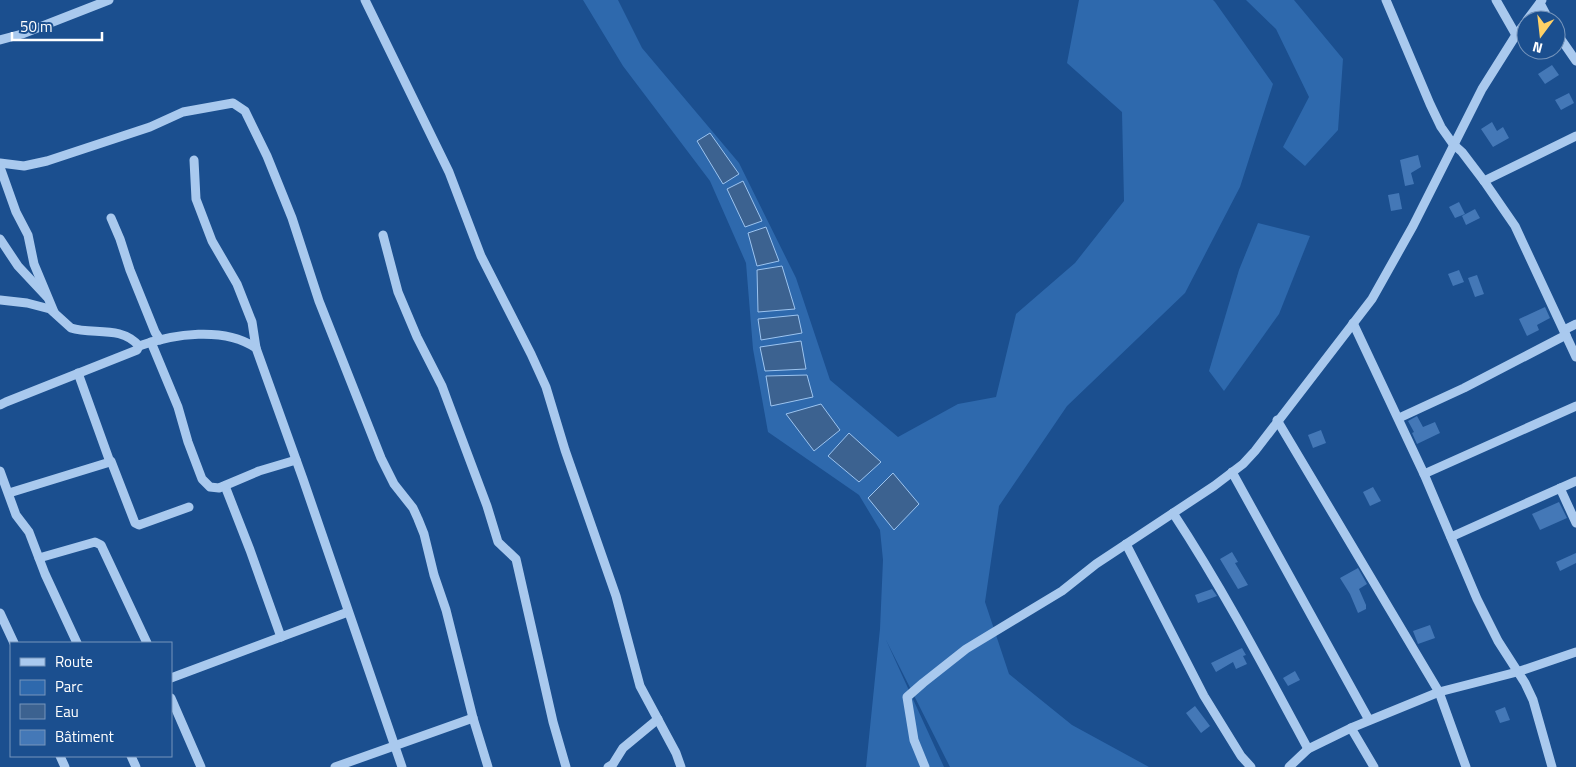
<svg xmlns="http://www.w3.org/2000/svg" width="1576" height="767" font-family="'Titillium Web',sans-serif">
<style>
.green{fill:#2e69ad}
.water{fill:#3c6290;stroke:#9cc4f0}
.building{fill:#4478b7}
.lines{fill:none;stroke-linecap:round;stroke-linejoin:round}
.minor{stroke:#a9c9ee;stroke-width:9}
</style>
<rect width="100%" height="100%" fill="#1b4f8f"/>
<g class="green">
<polygon points="583,0 618,0 642,48 739,163 796,278 830,380 898,437 958,404 996,397 1016,314 1075,263 1124,201 1122,112 1067,63 1079,0 1213,0 1215,2 1273,84 1240,187 1185,293 1067,406 999,506 985,602 1009,674 1072,725 1149,767 950,767 886,640 944,767 866,767 880,629 883,560 880,530 859,495 768,432 753,349 746,263 710,181 623,66"/>
<polygon points="1246,0 1294,0 1343,59 1338,130 1305,166 1283,147 1309,97 1276,29"/>
<polygon points="1258,223 1310,236 1279,314 1224,391 1209,371 1239,270"/>
</g>
<g class="water">
<polygon points="710,133 739,174 723,184 697,141"/>
<polygon points="743,181 762,221 745,227 727,189"/>
<polygon points="766,227 779,261 757,266 748,233"/>
<polygon points="782,266 795,309 758,312 757,270"/>
<polygon points="798,315 802,333 761,340 758,319"/>
<polygon points="801,341 806,369 765,371 760,347"/>
<polygon points="807,375 813,397 771,406 766,376"/>
<polygon points="821,404 840,430 814,451 786,414"/>
<polygon points="849,433 881,462 859,482 828,456"/>
<polygon points="893,473 919,504 894,530 868,498"/>
</g>
<g class="building">
<polygon points="1552,65 1559,75 1545,84 1538,74"/>
<polygon points="1569,93 1574,103 1561,110 1555,100"/>
<polygon points="1492,122 1497,131 1503,127 1509,138 1493,147 1481,129"/>
<polygon points="1418,155 1421,167 1411,173 1414,184 1405,186 1400,160"/>
<polygon points="1399,193 1402,209 1391,211 1388,195"/>
<polygon points="1459,202 1465,214 1455,218 1449,207"/>
<polygon points="1475,209 1480,218 1466,225 1462,216"/>
<polygon points="1459,270 1464,282 1453,286 1448,274"/>
<polygon points="1477,275 1484,294 1475,297 1468,278"/>
<polygon points="1545,307 1550,318 1537,325 1539,330 1527,336 1519,319"/>
<polygon points="1417,416 1423,427 1435,422 1440,433 1417,444 1412,433 1414,432 1408,421"/>
<polygon points="1321,430 1326,443 1313,448 1308,435"/>
<polygon points="1373,487 1381,501 1370,506 1363,492"/>
<polygon points="1559,502 1567,518 1540,530 1532,514"/>
<polygon points="1232,552 1238,562 1235,563 1248,585 1238,589 1220,559"/>
<polygon points="1576,553 1576,563 1560,571 1556,562"/>
<polygon points="1358,568 1367,584 1359,589 1366,605 1366,609 1358,613 1350,594 1340,578"/>
<polygon points="1212,589 1217,596 1198,603 1195,595"/>
<polygon points="1430,625 1435,638 1418,644 1413,631"/>
<polygon points="1242,648 1246,655 1243,656 1247,664 1236,669 1233,662 1216,672 1211,663"/>
<polygon points="1295,671 1300,680 1288,686 1283,678"/>
<polygon points="1195,706 1210,726 1201,733 1186,713"/>
<polygon points="1505,707 1510,720 1500,723 1495,711"/>
</g>
<g class="lines">
<g class="minor">
<polyline points="365,0 449,172 481,256 531,354 546,387 565,450 616,596 640,686 676,753 681,767"/>
<polyline points="1386,0 1430,104 1441,127 1453,144 1462,152 1484,181 1515,226 1576,357"/>
<polyline points="1496,0 1516,35"/>
<polyline points="1540,3 1549,20"/>
<polyline points="1527,20 1542,0"/>
<polyline points="1556,32 1576,61"/>
<polyline points="0,40 22,34 109,0"/>
<polyline points="194,160 196,199 212,241 237,284 252,322 256,348"/>
<polyline points="0,163 24,166 47,161 150,127 183,112 233,103 245,111 267,156 292,218 319,301 381,458 394,484 413,508 418,519 424,534 434,575 446,610 473,718 488,767"/>
<polyline points="0,167 16,212 28,235 34,264 54,312"/>
<polyline points="1484,181 1576,136"/>
<polyline points="111,218 120,239 130,270 155,332 160,340"/>
<polyline points="383,235 398,292 417,337 442,386 487,506 498,542 516,559 553,722 566,767"/>
<polyline points="0,239 18,266 47,297"/>
<path d="M0,300L27,303L50,309L71,328C93,335 121,325 139,346L137,350L6,402L0,405"/>
<polyline points="1353,323 1424,474 1477,599 1498,641 1525,683 1533,700 1552,767"/>
<polyline points="1564,330 1576,324"/>
<polyline points="151,342 178,407 188,442 202,479 210,487 219,488 259,471 296,460"/>
<path d="M139,346C173,334 224,326 256,348L303,479L402,767"/>
<polyline points="1399,418 1464,388 1566,335"/>
<polyline points="1277,420 1439,692 1466,767"/>
<polyline points="111,461 135,523 139,525 189,507"/>
<polyline points="0,471 16,515 29,532 45,574 77,643"/>
<polyline points="1232,472 1369,720"/>
<polyline points="1424,474 1576,406"/>
<polyline points="225,486 250,550 281,637"/>
<polyline points="1560,488 1576,523"/>
<polyline points="9,493 110,462 78,373"/>
<path d="M1173,513C1223,589 1265,669 1308,749"/>
<polyline points="1451,537 1576,481"/>
<polyline points="1126,544 1204,696 1241,756 1251,767"/>
<polyline points="39,558 95,542 101,545 147,643"/>
<polyline points="0,613 14,643"/>
<polyline points="171,678 348,612"/>
<polyline points="171,698 201,767"/>
<polyline points="1351,728 1374,767"/>
<polyline points="60,756 65,767"/>
<polyline points="131,756 136,767"/>
<polyline points="335,767 473,718"/>
<polyline points="608,767 613,764 623,748 658,719"/>
<polyline points="925,767 914,740 907,697 923,683 966,649 1062,591 1096,564 1214,486 1243,464 1255,451 1372,299 1413,226 1482,89 1516,35 1526,22"/>
<polyline points="1289,767 1308,749 1351,728 1439,692 1517,672 1576,652"/>
</g>
</g>
<rect x="10" y="642" width="162" height="115" fill="#1b4f8f" stroke="#7695bc"/>
<rect x="20" y="658" width="25" height="8" fill="#a9c9ee" stroke="#7695bc"/>
<text x="55" y="667" font-size="15" fill="#ffffff">Route</text>
<rect x="20" y="680" width="25" height="15" fill="#2e69ad" stroke="#7695bc"/>
<text x="55" y="692" font-size="15" fill="#ffffff">Parc</text>
<rect x="20" y="704" width="25" height="15" fill="#3c6290" stroke="#7695bc"/>
<text x="55" y="717" font-size="15" fill="#ffffff">Eau</text>
<rect x="20" y="730" width="25" height="15" fill="#4478b7" stroke="#7695bc"/>
<text x="55" y="742" font-size="15" fill="#ffffff">Bâtiment</text>
<g transform="translate(1541 35) rotate(195)"><circle r="24" fill="#1b4f8f" stroke="#7695bc"/>
<path d="M0-4L9 19L0 12L-9 19Z" fill="#ffd166"/>
<text y="-8" font-size="14" font-weight="bold" text-anchor="middle" fill="#ffffff">N</text>
</g>
<path d="M12 32v8h90v-8" fill="none" stroke="#ffffff" stroke-width="2.5"/>
<text x="20" y="32" font-size="15" fill="#ffffff" stroke="#1b4f8f" stroke-width="4" paint-order="stroke">50 m</text>
</svg>
